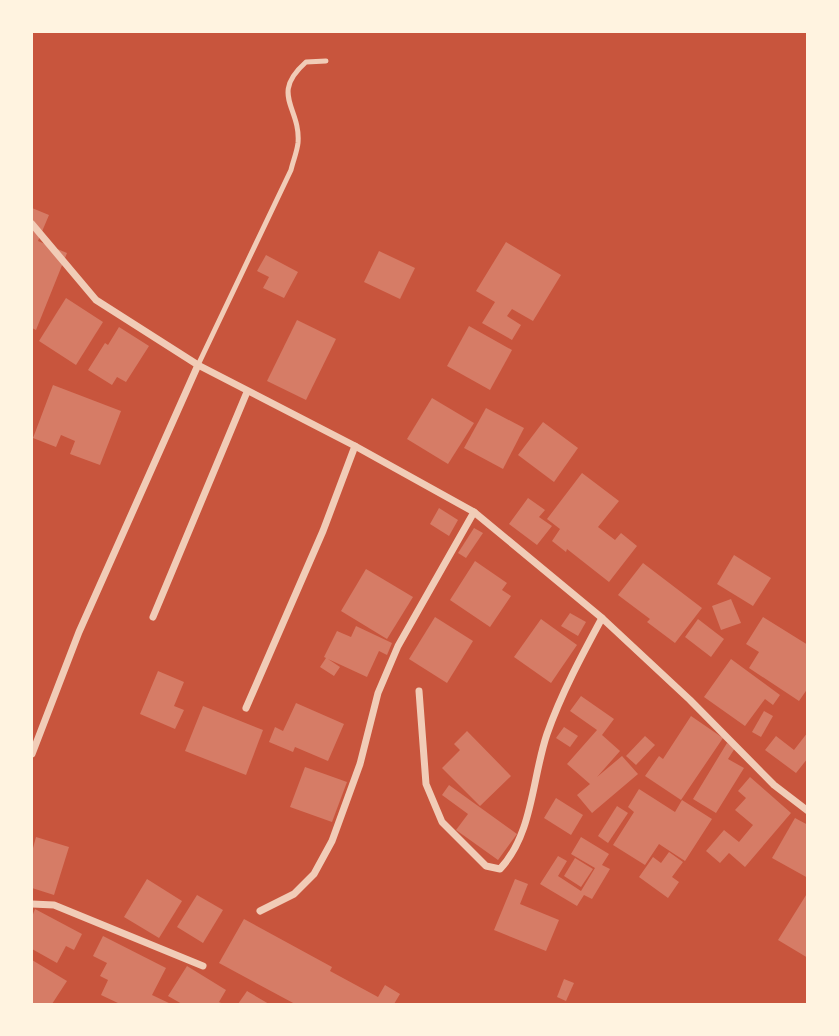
<svg xmlns="http://www.w3.org/2000/svg" width="839" height="1036" font-family="'Exo 2',sans-serif">
<style>
.building{fill:#d67c66}
.lines{fill:none;stroke-linecap:round;stroke-linejoin:round}
.service{stroke:#f1ccb7;stroke-width:5}
.minor{stroke:#f1ccb7;stroke-width:7}
</style>
<rect width="100%" height="100%" fill="#c8553d"/>
<g class="building">
<polygon points="32,208 49,215 38,241 67,253 36,330 32,328"/>
<polygon points="506,242 561,275 533,321 512,309 507,316 521,325 512,340 482,323 495,302 476,291"/>
<polygon points="379,251 415,268 400,299 364,282"/>
<polygon points="266,255 298,272 284,298 263,288 269,277 257,271"/>
<polygon points="66,298 103,322 76,365 39,341"/>
<polygon points="297,320 336,339 306,400 267,381"/>
<polygon points="469,326 512,350 490,390 447,366"/>
<polygon points="119,327 149,346 126,382 117,377 112,385 88,370 105,343 108,345"/>
<polygon points="53,385 121,411 100,465 70,454 75,441 61,435 56,447 33,438"/>
<polygon points="432,398 474,423 448,464 407,439"/>
<polygon points="486,408 524,428 503,469 464,448"/>
<polygon points="543,422 578,448 554,482 518,455"/>
<polygon points="582,473 619,501 598,527 615,540 621,533 637,546 609,582 567,549 566,552 552,541 560,529 547,519"/>
<polygon points="528,498 545,510 539,517 552,526 537,545 509,524"/>
<polygon points="439,508 458,520 449,536 430,524"/>
<polygon points="474,528 483,533 466,558 458,553"/>
<polygon points="734,555 771,578 753,606 717,584"/>
<polygon points="475,561 507,583 502,590 511,596 490,627 450,600"/>
<polygon points="643,563 702,608 675,643 647,622 650,619 618,595"/>
<polygon points="366,569 413,597 387,639 341,611"/>
<polygon points="731,599 741,623 721,630 712,606"/>
<polygon points="570,613 586,622 578,636 561,626"/>
<polygon points="435,617 473,641 447,683 409,659"/>
<polygon points="763,617 808,645 808,688 799,701 749,668 759,652 746,644"/>
<polygon points="541,619 577,645 551,683 514,657"/>
<polygon points="698,619 724,639 711,657 685,637"/>
<polygon points="356,626 392,643 387,655 379,651 367,677 328,659 340,667 334,676 320,667 326,658 324,657 337,631 351,637"/>
<polygon points="731,659 780,695 773,705 765,699 745,726 704,697"/>
<polygon points="158,671 184,682 174,706 184,710 175,729 140,714"/>
<polygon points="581,696 614,719 602,735 620,751 597,777 622,756 638,774 592,813 577,795 590,784 567,764 597,730 570,711"/>
<polygon points="296,703 344,724 328,761 295,747 293,752 269,742 275,727 283,731"/>
<polygon points="203,706 263,730 246,775 185,751"/>
<polygon points="764,711 773,716 761,737 752,732"/>
<polygon points="691,716 723,738 681,800 645,776 659,756 663,759"/>
<polygon points="564,727 578,736 570,747 556,738"/>
<polygon points="467,731 511,776 480,806 442,768 460,750 454,744"/>
<polygon points="808,732 808,758 796,773 765,750 776,736 794,750"/>
<polygon points="645,736 655,745 636,765 626,756"/>
<polygon points="727,743 735,748 728,759 744,768 716,813 693,799"/>
<polygon points="305,767 347,782 332,822 290,807"/>
<polygon points="750,777 791,813 745,867 729,853 720,863 706,851 724,830 739,842 753,825 735,810 746,798 738,791"/>
<polygon points="449,785 517,834 498,860 456,830 468,814 442,795"/>
<polygon points="639,789 675,812 682,800 712,819 685,861 659,844 645,865 613,845 634,812 628,807"/>
<polygon points="556,798 583,815 571,835 544,818"/>
<polygon points="617,806 628,813 608,843 598,836"/>
<polygon points="795,818 808,825 808,878 772,858"/>
<polygon points="36,837 69,847 54,895 32,888 32,852"/>
<polygon points="581,837 609,854 602,865 610,869 592,899 584,895 577,906 540,884 558,856 567,861 558,876 581,891 595,868 571,854"/>
<polygon points="669,852 683,862 672,877 679,882 668,898 639,877 653,857 661,863"/>
<polygon points="575,858 593,869 581,887 564,876"/>
<polygon points="147,879 182,901 159,938 124,917"/>
<polygon points="515,879 528,884 520,904 559,920 546,951 494,930"/>
<polygon points="808,892 808,958 778,940"/>
<polygon points="197,895 223,910 203,943 177,927"/>
<polygon points="35,909 82,934 74,950 66,946 57,963 32,949 32,917"/>
<polygon points="244,919 332,967 330,971 378,997 385,985 400,994 394,1004 295,1004 219,963"/>
<polygon points="103,936 166,968 152,995 171,1004 120,1004 101,995 108,980 100,976 107,963 93,956"/>
<polygon points="32,960 67,981 52,1004 32,1004"/>
<polygon points="187,966 226,990 219,1002 223,1004 182,1004 168,996"/>
<polygon points="564,979 574,983 566,1001 557,997"/>
<polygon points="247,991 269,1004 238,1004"/>
</g>
<g class="lines">
<path class="service" d="M198,365L291,170C293,161 297,152 298,143C301,107 269,95 306,62L326,61"/>
<g class="minor">
<polyline points="32,224 96,300 198,365 355,446 474,512 602,618 690,700 774,785 808,811"/>
<polyline points="153,617 247,392"/>
<path d="M419,691L426,784L442,822L486,866L500,869C533,834 532,778 547,734C561,694 582,655 602,618"/>
<polyline points="246,708 323,531 355,446"/>
<polyline points="32,754 79,632 198,365"/>
<polyline points="32,904 54,905 203,966"/>
<polyline points="260,911 294,894 314,874 332,841 360,764 378,693 398,646 474,512"/>
</g>
</g>
<rect width="839" height="1036" fill="none" stroke="#fff3e0" stroke-width="66"/>
</svg>
